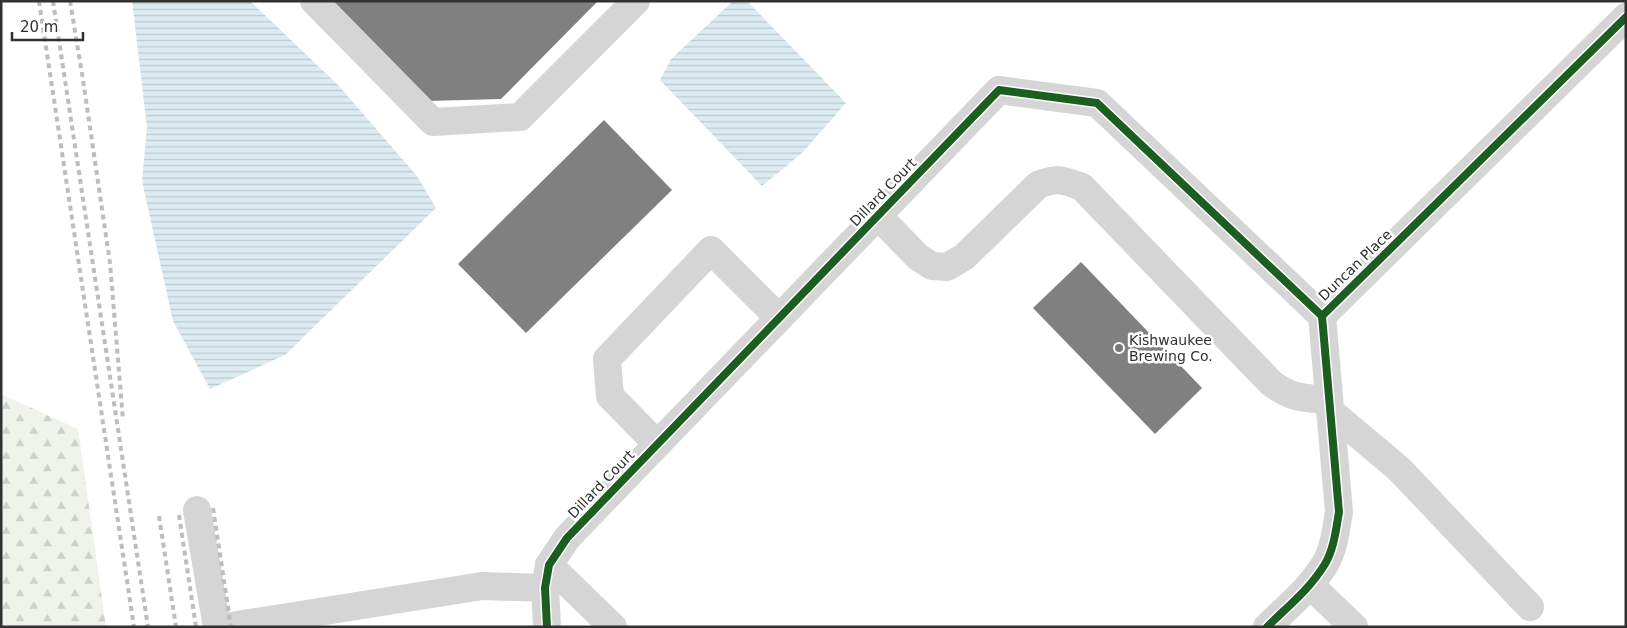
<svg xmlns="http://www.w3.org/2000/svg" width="1627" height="628" font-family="'DejaVu Sans',sans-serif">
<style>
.forest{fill:url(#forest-firs)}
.water{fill:url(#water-rules)}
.building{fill:#808080}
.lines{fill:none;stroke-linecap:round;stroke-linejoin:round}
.minor{stroke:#d5d5d5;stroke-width:28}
.rail{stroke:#bdbdbd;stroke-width:4;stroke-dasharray:5 4;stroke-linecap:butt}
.cycleway-casing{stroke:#fff;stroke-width:11}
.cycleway{stroke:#1b5e20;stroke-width:8}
.poi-dot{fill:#797979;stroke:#fff;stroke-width:2}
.labels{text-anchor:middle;stroke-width:5;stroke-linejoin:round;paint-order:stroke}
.street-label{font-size:14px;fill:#313131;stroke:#fff}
.poi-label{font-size:14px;fill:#313131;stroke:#fff;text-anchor:start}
</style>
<defs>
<pattern id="forest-firs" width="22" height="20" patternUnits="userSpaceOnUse" patternTransform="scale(1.25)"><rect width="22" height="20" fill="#f0f3ec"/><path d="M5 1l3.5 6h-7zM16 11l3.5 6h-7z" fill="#ced1cb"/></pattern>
<pattern id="water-rules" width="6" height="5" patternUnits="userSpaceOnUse" patternTransform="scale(1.25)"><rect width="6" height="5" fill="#dceaf2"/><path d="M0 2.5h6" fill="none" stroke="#bdc9d0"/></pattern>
</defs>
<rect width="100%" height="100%" fill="#fff"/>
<polygon class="forest" points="1,394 78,429 106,627 1,627"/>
<g class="water">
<polygon points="132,1 250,1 338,85 417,176 436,208 285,355 210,389 173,321 142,181 147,127"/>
<polygon points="732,2 749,3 846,103 802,153 762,186 660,80 671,59"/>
</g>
<g class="building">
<polygon points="324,1 598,1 501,99 427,101"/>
<polygon points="604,120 672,190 526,333 458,264"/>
<polygon points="1081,262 1202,388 1155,434 1033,308"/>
</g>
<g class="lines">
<g class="minor">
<polyline points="314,1 433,122 520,117 636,1"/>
<path d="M877,215L918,257L932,266L947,267L964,257L1038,185C1057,177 1064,180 1082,187L1271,383C1293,399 1303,398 1329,400"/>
<polyline points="1322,316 1626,17"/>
<polyline points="1330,411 1399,469 1530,607"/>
<polyline points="657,444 610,396 607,359 711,250 779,318"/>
<polyline points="197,510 217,627"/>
<polyline points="549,565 613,627"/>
<polyline points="1310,585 1354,627"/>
<polyline points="217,626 231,626 482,586 545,588"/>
<polyline points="547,627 545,588 549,565 567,538 999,90 1097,103 1322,316"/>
<path d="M1267,627C1287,607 1310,589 1325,564C1334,549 1336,529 1339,512L1322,316"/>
</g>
<g class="rail">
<polyline points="39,1 134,627"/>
<polyline points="53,1 148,627"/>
<polyline points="70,1 83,80 110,263 123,420"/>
<polyline points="213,508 231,627"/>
<polyline points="179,515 196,627"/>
<polyline points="159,516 176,627"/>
</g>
<g class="cycleway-casing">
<g id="cycleway">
<polyline points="1322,316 1626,17"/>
<polyline points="547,627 545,588 549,565 567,538 999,90 1097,103 1322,316"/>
<path d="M1267,627C1287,607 1310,589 1325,564C1334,549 1336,529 1339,512L1322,316"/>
</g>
</g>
<use href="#cycleway" class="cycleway"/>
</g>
<circle class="poi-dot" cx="1119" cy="348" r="5"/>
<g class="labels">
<g class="street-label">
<text transform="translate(883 192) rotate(-46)" y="5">Dillard Court</text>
<text transform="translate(1355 265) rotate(-44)" y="5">Duncan Place</text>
<text transform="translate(601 484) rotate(-46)" y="5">Dillard Court</text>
</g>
<g class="poi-label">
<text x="1129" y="345">Kishwaukee<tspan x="1129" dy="16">Brewing Co.</tspan></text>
</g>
</g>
<rect width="1627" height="628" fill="none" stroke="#313131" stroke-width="5"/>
<path d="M12 32v8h71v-8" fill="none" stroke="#313131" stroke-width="2.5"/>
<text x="20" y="32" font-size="15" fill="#313131" stroke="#ffffff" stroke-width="4" paint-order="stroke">20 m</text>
</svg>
